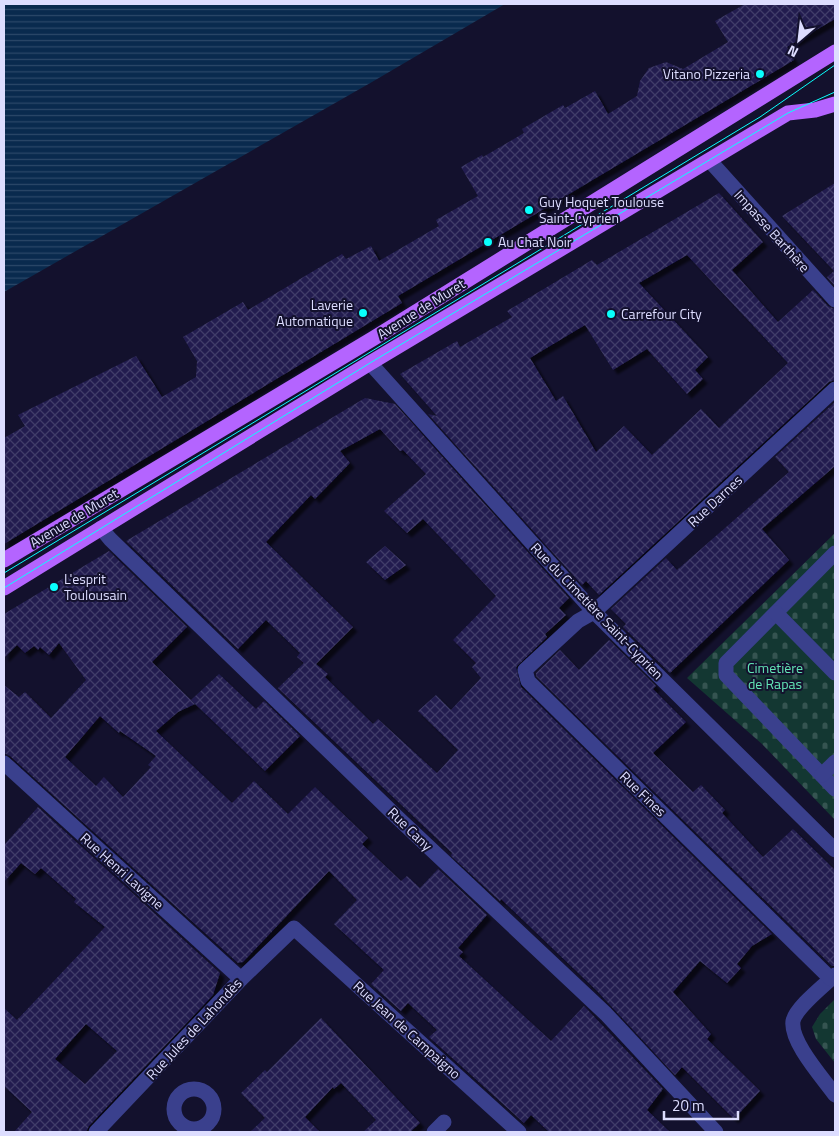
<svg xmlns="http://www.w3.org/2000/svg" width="839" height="1136" font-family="'Titillium Web',sans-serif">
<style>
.cemetery{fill:url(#cemetery-stones)}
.water{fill:url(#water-rules)}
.building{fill:url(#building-cross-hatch);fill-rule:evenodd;filter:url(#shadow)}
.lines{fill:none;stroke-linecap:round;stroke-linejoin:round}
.lane{stroke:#3a408d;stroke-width:15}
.street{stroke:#3a408d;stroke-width:15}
.primary{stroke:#b464ff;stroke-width:15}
.tram{stroke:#09fffd;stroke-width:1}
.poi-dot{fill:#09fffd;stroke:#13112d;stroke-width:2}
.labels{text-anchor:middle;stroke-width:4;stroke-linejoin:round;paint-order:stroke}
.poi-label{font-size:14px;fill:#ddf;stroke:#13112d;text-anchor:start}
.street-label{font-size:14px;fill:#ddf;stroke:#13112d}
.park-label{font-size:14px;fill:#63e5b6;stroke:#13112d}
</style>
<defs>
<pattern id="cemetery-stones" width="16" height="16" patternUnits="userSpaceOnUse" patternTransform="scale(1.25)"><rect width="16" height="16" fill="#133732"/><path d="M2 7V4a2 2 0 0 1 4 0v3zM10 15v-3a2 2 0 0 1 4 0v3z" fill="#355451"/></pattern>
<pattern id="water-rules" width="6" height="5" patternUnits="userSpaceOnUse" patternTransform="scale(1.25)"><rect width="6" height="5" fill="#092a4e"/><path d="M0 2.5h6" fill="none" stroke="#2c4869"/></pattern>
<pattern id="building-cross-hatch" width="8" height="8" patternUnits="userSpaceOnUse" patternTransform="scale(1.25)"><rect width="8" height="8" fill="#211c4f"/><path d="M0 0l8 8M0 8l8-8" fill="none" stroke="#413d69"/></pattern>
<filter id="shadow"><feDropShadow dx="4.5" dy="4.5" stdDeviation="1" flood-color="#0009"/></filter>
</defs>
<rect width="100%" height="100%" fill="#13112d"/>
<g class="cemetery">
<polygon points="835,533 835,820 762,744 687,678"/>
<polygon points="835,999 835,1063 816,1039 812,1027 820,1014"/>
</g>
<polygon class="water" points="4,4 505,4 372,82 4,292"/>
<g class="building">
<polygon points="745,4 835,4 835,19 787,47 794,60 398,296 402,303 4,544 4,438 25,426 18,415 136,356 162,397 196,377 197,361 183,337 243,302 248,310 342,254 346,259 371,246 379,261 439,226 436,220 478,196 461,167 482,155 483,157 524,133 522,129 563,105 565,108 595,91 608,114 637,96 640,81 649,68 666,62 683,69 728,42 715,21"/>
<polygon points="835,183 835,286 827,277 834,271 782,216"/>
<path d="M719,193L763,242L732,270L778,322L813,290L828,306L835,309V380L829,382L599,595L586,581L582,585L428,414L437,416L400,374L457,341L460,347L512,317L507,311L592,260L597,265ZM687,255L788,363L719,428L701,409L652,455L624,426L596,452L563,396L556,401L530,358L585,325L613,370L647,349L687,394L703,379L695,370L708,357L639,283Z"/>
<path d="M365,398L395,404L569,598L559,608L566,615L545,634L547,637L516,667L521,687L772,934L752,946L737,964L741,968L727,983L700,961L673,992L711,1034L707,1039L760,1091L734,1119L682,1067L675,1075L597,991L501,899L500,901L451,856L452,853L278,688L304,663L297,657L300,653L266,620L238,649L126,541ZM380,429L400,451L403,450L426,474L384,511L407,533L423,519L496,596L453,640L476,663L472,667L481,678L451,710L436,695L418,711L458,750L437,773L378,719L373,724L325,677L328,674L316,664L353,627L266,542L311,495L315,499L350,463L340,451Z"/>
<polygon points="835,402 835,466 762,529 789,560 670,673 623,627 626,624 611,609 666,558 677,570 789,472 775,457"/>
<polygon points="385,546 406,565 385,580 366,562"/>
<path d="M109,551L187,627L152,662L195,704L178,712L156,731L232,803L254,781L288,814L315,787L368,838L362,844L401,881L407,876L420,888L438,869L487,915L458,948L463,952L459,956L551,1041L584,1006L663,1089L647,1110L670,1132H549L531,1115L524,1123L429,1037L437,1030L408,1003L401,1011L371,984L384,970L334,924L357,900L329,871L243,962L238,963L10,756L4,753V685L19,697L25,692L51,718L86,680L59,643L49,655L40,647L38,650L34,646L25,653L17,645L4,658V614ZM100,716L119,733L120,731L156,756L148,765L151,767L123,797L104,777L96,786L65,757Z"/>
<polygon points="609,640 656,686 653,689 686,722 653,753 693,792 701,785 725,810 722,813 763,857 793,829 835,870 835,966 832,966 536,676 536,673 560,650 579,670"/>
<polygon points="219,674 256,709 264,701 300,736 265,771 191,700"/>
<path d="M38,807L220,973L213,995L89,1126L86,1132H14L32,1112L4,1086V1008L17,1020L105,927L74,902L76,899L41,868L35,874L21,863L4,882V845ZM86,1024L117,1051L85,1084L55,1059Z"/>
<polygon points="321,1018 420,1123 410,1132 363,1132 376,1120 341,1083 334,1089 333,1087 305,1117 320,1132 250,1132 265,1118 241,1093 265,1070 267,1072"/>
</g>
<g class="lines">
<g class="lane">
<polyline points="835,553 726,663 726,675 835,789"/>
<polyline points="776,613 835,673"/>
<polyline points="822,775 835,762"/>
<circle cx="194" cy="1109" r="20"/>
<polyline points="434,1132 444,1122"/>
</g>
<g class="street">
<polyline points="710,161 835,300"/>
<polyline points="370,363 594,612 835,850"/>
<polyline points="101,528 110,539 399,819 606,1014 716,1132"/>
<polyline points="4,763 241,979"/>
<path d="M835,975C825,985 796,1007 793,1021C790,1042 823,1078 835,1095"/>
<polyline points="831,979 528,681 525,670 578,621 594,612 835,389"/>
<polyline points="96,1132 241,979 294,928 519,1132"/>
</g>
<g class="primary">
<polyline points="4,560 374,338 835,52"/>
<polyline points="4,588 370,363 788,113 815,110 835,104"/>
</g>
<g class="tram">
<polyline points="4,573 760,117 835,65"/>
<polyline points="4,588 370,363 788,113 835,92"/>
</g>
</g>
<g class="poi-dot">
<circle cx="760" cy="74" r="5"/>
<circle cx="529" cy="210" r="5"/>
<circle cx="488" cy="242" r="5"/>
<circle cx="363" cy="313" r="5"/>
<circle cx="611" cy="314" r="5"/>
<circle cx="54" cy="587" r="5"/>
</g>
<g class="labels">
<g class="poi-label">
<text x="750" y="79" text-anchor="end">Vitano Pizzeria</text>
<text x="539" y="207">Guy Hoquet Toulouse<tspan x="539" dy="16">Saint-Cyprien</tspan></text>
<text x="498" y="247">Au Chat Noir</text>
<text x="353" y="310" text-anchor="end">Laverie<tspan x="353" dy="16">Automatique</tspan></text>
<text x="621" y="319">Carrefour City</text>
<text x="64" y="584">L'esprit<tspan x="64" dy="16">Toulousain</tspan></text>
</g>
<g class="street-label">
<text transform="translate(772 231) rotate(48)" y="5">Impasse Barthère</text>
<text transform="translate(421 309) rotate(-32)" y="5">Avenue de Muret</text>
<text transform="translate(715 501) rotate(-43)" y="5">Rue Darnes</text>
<text transform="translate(74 518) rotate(-31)" y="5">Avenue de Muret</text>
<text transform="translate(597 611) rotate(46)" y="5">Rue du Cimetière Saint-Cyprien</text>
<text transform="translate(643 794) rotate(44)" y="5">Rue Fines</text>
<text transform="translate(410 829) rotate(44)" y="5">Rue Cany</text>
<text transform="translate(122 871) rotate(42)" y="5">Rue Henri Lavigne</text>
<text transform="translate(194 1029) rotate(-47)" y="5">Rue Jules de Lahondès</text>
<text transform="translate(407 1030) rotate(42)" y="5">Rue Jean de Campaigno</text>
</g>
<g class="park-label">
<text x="775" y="673">Cimetière<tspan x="775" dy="16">de Rapas</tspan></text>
</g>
</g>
<rect width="839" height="1136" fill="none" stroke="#ddddff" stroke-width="10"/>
<g transform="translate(799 40) rotate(208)" stroke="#13112d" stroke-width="4" paint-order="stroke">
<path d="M0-4L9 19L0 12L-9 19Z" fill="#ddddff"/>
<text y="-8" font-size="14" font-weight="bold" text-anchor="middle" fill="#ddddff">N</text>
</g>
<path d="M664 1111v8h74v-8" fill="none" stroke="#ddddff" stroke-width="2.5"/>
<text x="672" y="1111" font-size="15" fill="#ddddff" stroke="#13112d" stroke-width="4" paint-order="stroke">20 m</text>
</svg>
